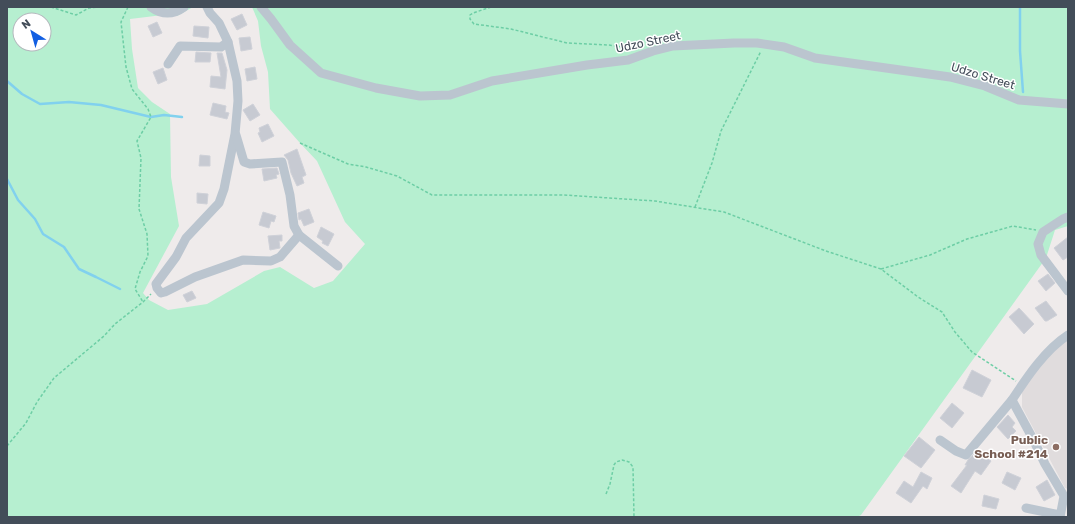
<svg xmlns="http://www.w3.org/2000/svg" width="1075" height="524" font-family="Rubik,sans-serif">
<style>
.education{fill:#e0dcdd}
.green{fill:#b6efd0;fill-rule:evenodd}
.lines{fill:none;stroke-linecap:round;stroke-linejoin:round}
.stream{stroke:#81d1ee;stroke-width:2.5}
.building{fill:#c7cad2;stroke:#cfd1d8}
.path{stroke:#6dcea5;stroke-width:1.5;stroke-dasharray:3 2;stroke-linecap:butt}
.minor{stroke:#bbc5cf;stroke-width:9}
.education-dot{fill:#8d6e63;stroke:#fff;stroke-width:1.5}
.labels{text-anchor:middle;stroke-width:3;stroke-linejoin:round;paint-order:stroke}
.street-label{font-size:12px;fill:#434d59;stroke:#fff}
.education-label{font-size:12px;font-weight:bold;fill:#785e54;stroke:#fff;text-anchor:end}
</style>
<rect width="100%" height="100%" fill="#efebeb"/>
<polygon class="education" points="1068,338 1068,489 1065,488 1022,407 1022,389 1041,364"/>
<path class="green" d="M7,7H193L177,16L163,15L130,19L132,49L138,88L152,102L170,114L171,177L179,226L143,293L149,300L168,310L207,304L264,271L280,267L314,288L333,281L365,244L345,222L317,161L300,143L270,109L268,72L261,46L258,21L252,7H1068V226L1055,230L1046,258L861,515L857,517H7ZM20,20H44V44H20Z"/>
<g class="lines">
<g class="stream">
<polyline points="1020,7 1020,51 1023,92"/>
<polyline points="7,81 22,94 40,104 69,102 101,105 151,117 164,115 182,117"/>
<polyline points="7,179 18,200 35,219 43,234 64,247 79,269 96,277 120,289"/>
</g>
</g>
<g class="building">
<polygon points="242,14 247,25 237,30 231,19"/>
<polygon points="157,22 162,33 153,37 148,26"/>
<polygon points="194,26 209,27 208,38 193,36"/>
<polygon points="250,37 252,49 241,51 239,38"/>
<polygon points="196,52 211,53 210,62 195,62"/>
<polygon points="217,53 222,53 227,70 225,89 210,87 211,76 221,77"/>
<polygon points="255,67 257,79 247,81 245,69"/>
<polygon points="163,68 167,80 158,84 153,72"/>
<polygon points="213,103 226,106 225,112 229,113 227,119 210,115"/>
<polygon points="253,104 260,115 250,121 243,110"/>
<polygon points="268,124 274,136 262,142 258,133 260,132 259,128"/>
<polygon points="297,149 306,175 302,177 304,183 297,186 291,173 288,160 284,155"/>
<polygon points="200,155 210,156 210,166 199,166"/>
<polygon points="277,168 279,174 276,175 277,178 264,181 262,169"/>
<polygon points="197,193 208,194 207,204 197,203"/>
<polygon points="309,209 314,222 304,226 301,219 299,220 298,213"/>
<polygon points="263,212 276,216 274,222 271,221 269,228 259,225"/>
<polygon points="321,227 334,234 328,246 322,243 323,241 317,237"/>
<polygon points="282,235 282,241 279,241 280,248 270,250 268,236"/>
<polygon points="1068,237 1068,257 1063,260 1054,248"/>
<polygon points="1048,274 1055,283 1046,291 1038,281"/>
<polygon points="192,291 196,298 187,302 183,295"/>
<polygon points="1046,301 1057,315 1047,321 1045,321 1035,308"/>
<polygon points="1019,308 1034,324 1024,334 1009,317"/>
<polygon points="972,370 991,380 982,397 963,388"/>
<polygon points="952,403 964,413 952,428 940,418"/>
<polygon points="1008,415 1015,423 1012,427 1016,431 1008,439 997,427"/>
<polygon points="919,437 935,450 921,468 904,456"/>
<polygon points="975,453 978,455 980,453 991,461 981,475 975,471 961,493 951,486 967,465 965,465 968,460"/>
<polygon points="921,472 932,478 927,489 923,486 911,503 896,493 904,481 913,487"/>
<polygon points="1007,472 1021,478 1015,490 1002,483"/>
<polygon points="1047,480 1055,495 1044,501 1036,487"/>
<polygon points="984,495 999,499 996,509 982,506"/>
</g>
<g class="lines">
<g class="path">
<polyline points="51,7 76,15 89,8 97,7"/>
<polyline points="128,7 121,22 126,67 132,89 148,109 151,117 137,141 141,158 139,209 147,234 148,256 140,272 135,289 143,302"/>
<polyline points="491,7 473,13 470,15 470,19 474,24 511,29 567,43 609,45 634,49"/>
<polyline points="300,143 348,164 366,167 397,176 432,195 564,195 655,201 724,212 826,251 881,269 918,297 942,312 955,332 972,352 1016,381"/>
<polyline points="695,207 712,163 721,131 761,51"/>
<polyline points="881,269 930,255 967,239 1013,226 1036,230"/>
<polyline points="7,446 26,423 37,402 54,378 104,336 115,324 143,302 151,294"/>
<polyline points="606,494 610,484 614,465 616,462 622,460 629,462 633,467 634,517"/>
</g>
<g class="minor">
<path d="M151,7C162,15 173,15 184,7"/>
<polyline points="207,7 210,13 219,23 228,42 237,81 238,101 235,134 224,189 219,203 186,238 176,257 156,284 157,288 161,293 165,292 195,277 243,260 271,261 280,257 299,235"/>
<polyline points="261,7 271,19 290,45 321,73 376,88 420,96 450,95 492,81 587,65 628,60 653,51 673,46 734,43 757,43 784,47 815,58 950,77 985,86 1019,100 1068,104"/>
<polyline points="168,64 180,46 221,47 228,42"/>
<polyline points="236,135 244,162 250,164 282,162 290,195 294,226 299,235 338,266"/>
<polyline points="1068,217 1063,219 1043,232 1038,244 1041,255 1068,291"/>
<polyline points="940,440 956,451 966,455 1012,400"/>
<polyline points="1026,508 1060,515"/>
<path d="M1060,517L1064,496L1045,464L1033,439L1012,400C1027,377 1045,350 1068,335"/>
</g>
</g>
<circle class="education-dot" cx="1056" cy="447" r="4"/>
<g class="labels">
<g class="street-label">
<text transform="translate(648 42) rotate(-12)" y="4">Udzo Street</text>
<text transform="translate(983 76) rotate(17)" y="4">Udzo Street</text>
</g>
<g class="education-label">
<text x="1048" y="444">Public<tspan x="1048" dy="14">School #214</tspan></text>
</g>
</g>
<rect width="1075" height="524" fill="none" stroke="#434d59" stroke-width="16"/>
<g transform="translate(32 32) rotate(323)"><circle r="19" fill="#ffffff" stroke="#b4b8bd"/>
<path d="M0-3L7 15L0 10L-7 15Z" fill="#125fe2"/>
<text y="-6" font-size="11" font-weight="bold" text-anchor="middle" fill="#434d59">N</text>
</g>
</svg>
